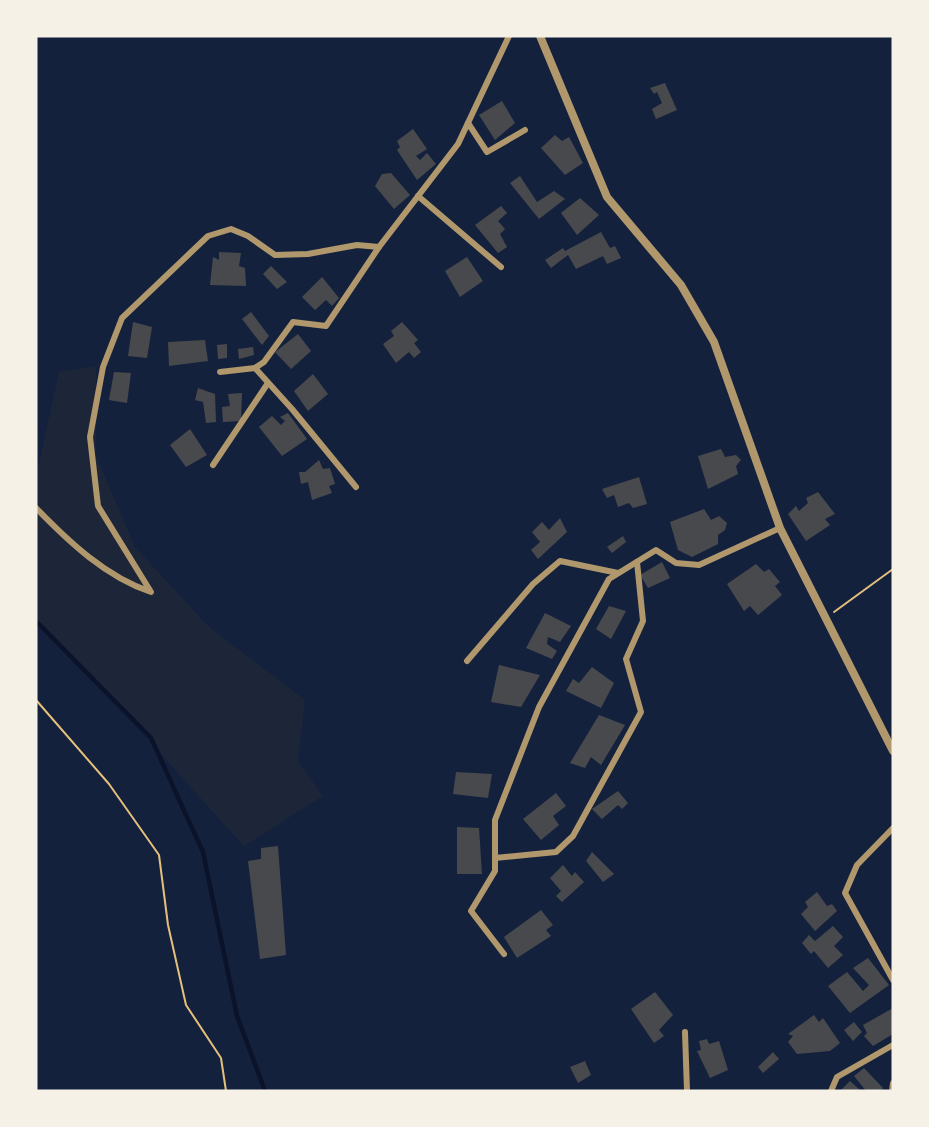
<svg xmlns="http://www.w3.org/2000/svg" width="929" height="1127" font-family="Cabin,sans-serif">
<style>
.green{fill:#1d2539}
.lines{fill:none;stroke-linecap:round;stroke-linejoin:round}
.stream{stroke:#0b132b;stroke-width:4.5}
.building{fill:#48494c}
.path{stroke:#e5c07b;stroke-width:2}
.minor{stroke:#b1986c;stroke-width:6}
.tertiary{stroke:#b1986c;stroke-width:8}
</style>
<rect width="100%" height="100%" fill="#14213d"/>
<path class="green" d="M96,366V456L135,547L210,628L305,700L298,761L323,796L244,846C174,771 109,691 36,619V478L59,372Z"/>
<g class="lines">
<polyline class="stream" points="36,621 151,738 203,852 237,1016 265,1091"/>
</g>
<g class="building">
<polygon points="665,83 677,110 656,119 652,109 662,103 657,92 654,94 650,88"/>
<polygon points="502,101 515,123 495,140 479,115"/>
<polygon points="413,129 427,149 416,156 420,160 427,153 436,164 417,180 397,150 400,147 397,141"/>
<polygon points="555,135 562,141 569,137 583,163 565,175 541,148"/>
<polygon points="391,173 410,195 394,209 375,186 382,174"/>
<polygon points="520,176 537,202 554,191 565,199 539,219 510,183"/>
<polygon points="580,198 599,215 577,235 561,213"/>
<polygon points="501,206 507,213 498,221 505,229 500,234 507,247 498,253 475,225"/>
<polygon points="601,232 610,248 615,246 621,258 607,264 603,256 576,269 568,255 551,268 545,260 563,248 565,251"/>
<polygon points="219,252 241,253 239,266 245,268 246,286 210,285 213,257 219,260"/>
<polygon points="467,257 483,281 460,297 445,271"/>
<polygon points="271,266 287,282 277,289 263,274"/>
<polygon points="322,277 339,298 332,306 326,300 315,310 302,297"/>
<polygon points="251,312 269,336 262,345 242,319"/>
<polygon points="133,322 152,327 147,358 128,356"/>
<polygon points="402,322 418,340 414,343 421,352 414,358 409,352 396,363 383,344 394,336 391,331"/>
<polygon points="298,334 311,351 291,369 275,352"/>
<polygon points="205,340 208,361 169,366 168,342"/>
<polygon points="227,344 227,358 218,359 217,345"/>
<polygon points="253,347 254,355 239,359 238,349"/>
<polygon points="114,372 131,373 127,403 109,400"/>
<polygon points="313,374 328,394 308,411 294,391"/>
<polygon points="198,388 215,394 216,422 206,423 203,402 195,400"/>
<polygon points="242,393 241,421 223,422 222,407 230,406 228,394"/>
<polygon points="288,413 307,439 282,456 259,427 272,416 281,425 285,421 280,417"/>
<polygon points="190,429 207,455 186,467 170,445"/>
<polygon points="721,449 725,457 736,455 741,460 736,466 738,474 708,489 698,456"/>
<polygon points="319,460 323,469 330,468 335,484 329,486 332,493 312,500 308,482 301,484 299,472 305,472"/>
<polygon points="639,477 647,504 633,508 629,503 618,507 614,495 607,498 602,489"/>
<polygon points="818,492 835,514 825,519 830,525 806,541 788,514 796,506 799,511 808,503 806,498"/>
<polygon points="704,509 711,520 719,516 727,523 725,530 718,535 718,544 692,557 678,550 670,522"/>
<polygon points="560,518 567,532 538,559 531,550 540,542 532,532 542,522 549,530"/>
<polygon points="623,536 626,542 612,553 607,547"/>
<polygon points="662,562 670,578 648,588 640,575"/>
<polygon points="756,564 764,572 769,569 780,582 775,586 782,595 758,615 750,606 744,611 727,584"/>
<polygon points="609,606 626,611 611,639 596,629"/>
<polygon points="545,613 571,626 560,642 548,637 547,644 557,651 552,659 526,648"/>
<polygon points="499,665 540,675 521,707 491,702"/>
<polygon points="592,667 614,683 601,708 566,691 573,679 579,683"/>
<polygon points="599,715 625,725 601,765 591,757 585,768 570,763"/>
<polygon points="456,772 492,774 488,798 453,794"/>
<polygon points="618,791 628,803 622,809 618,805 602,819 592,809"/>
<polygon points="556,793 566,806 553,816 559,825 541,840 523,819"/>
<polygon points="457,827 479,828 482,874 457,874"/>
<polygon points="278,846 286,955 260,959 248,861 261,859 261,848"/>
<polygon points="592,852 614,874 603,882 586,861"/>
<polygon points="563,865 572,876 575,872 584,882 562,902 556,896 561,891 550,878"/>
<polygon points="817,892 827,906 832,904 837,911 815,931 801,914 808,907 805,902"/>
<polygon points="541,910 553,925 546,930 551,936 517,958 504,937"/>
<polygon points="833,926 843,937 834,946 843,955 828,968 814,951 811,954 802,943 809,935 815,941"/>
<polygon points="868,958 889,985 850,1013 828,986 847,972 863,991 869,985 853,968"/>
<polygon points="655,992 673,1015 659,1030 664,1036 654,1043 631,1009"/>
<polygon points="893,1008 893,1034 873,1046 864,1036 867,1033 863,1025"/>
<polygon points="814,1015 819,1022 823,1018 840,1043 830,1051 797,1054 788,1042 793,1036 788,1034"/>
<polygon points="854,1022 862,1032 853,1041 844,1030"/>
<polygon points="707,1039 709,1044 719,1041 728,1070 710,1078 697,1051 701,1050 699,1041"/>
<polygon points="773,1052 779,1059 763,1073 758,1067"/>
<polygon points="585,1061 591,1075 578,1083 570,1067"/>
<polygon points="864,1068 883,1088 881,1091 866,1091 854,1076"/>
<polygon points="850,1081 861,1091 840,1091"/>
</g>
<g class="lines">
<g class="path">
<polyline points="834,612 893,569"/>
<polyline points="36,700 109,784 159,855 168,925 186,1005 221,1058 226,1091"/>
</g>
<g class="minor">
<polyline points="468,123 487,152 525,130"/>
<polyline points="418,196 501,267"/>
<polyline points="255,368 292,409 356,487"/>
<polyline points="220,372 255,368 264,362 293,322 326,326 379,247"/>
<polyline points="213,465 268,383"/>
<path d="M36,508C69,542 106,577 151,592L98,506L90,437L103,367L122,318L208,236L231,229L248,236L275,255L308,254L357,245L379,247L458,144L509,36"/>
<polyline points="467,661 533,584 560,561 618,573"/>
<polyline points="893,828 857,865 845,893 893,980"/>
<polyline points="495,858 556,852 573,836 641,712 626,659 643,621 637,562"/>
<polyline points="504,954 471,911 495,871 495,820 539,707 609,579 656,550 676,563 699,565 780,528"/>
<polyline points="685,1032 687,1091"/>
<polyline points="831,1091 837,1077 893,1045"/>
<polyline points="892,1091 893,1083"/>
</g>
<polyline class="tertiary" points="540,36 607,197 681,285 714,342 780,528 893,751"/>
</g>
<rect width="929" height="1127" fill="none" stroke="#f6f1e7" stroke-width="75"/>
</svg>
